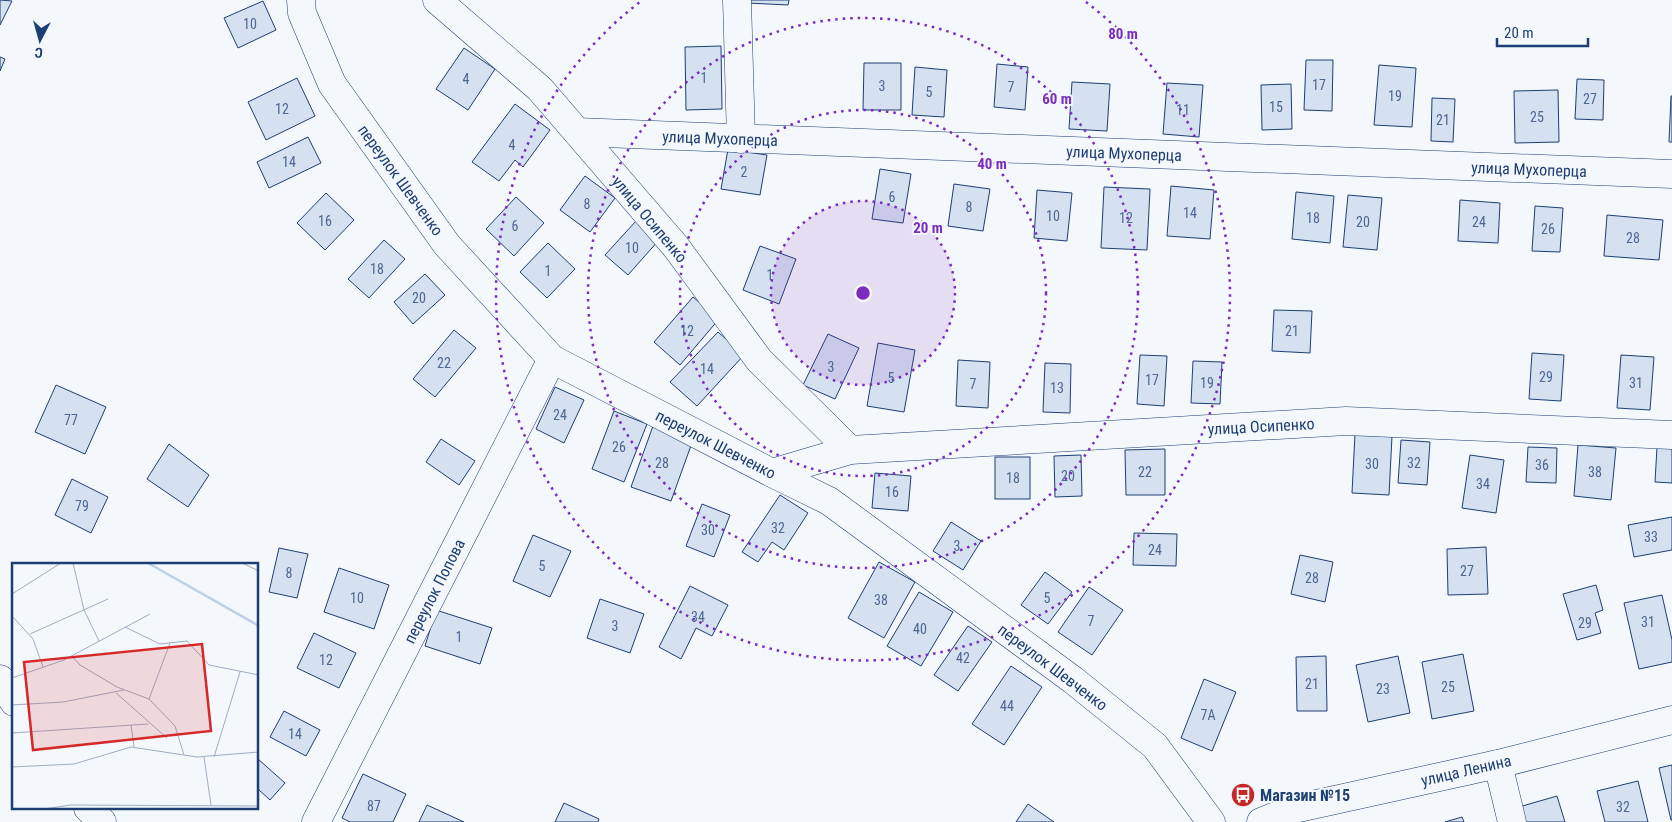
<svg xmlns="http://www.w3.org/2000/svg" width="1672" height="822" font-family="'Roboto Condensed',sans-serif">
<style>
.building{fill:#d5e0f0;stroke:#1d3f73}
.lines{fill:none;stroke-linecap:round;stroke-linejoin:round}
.street-casing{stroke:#1d3f73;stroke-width:29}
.secondary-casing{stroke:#1d3f73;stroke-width:29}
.street{stroke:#f4f7fb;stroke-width:28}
.secondary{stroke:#f4f7fb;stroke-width:28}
.ring{fill:none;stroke:#7b2cbf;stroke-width:2.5;stroke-dasharray:2.5 5}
.labels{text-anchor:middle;stroke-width:4;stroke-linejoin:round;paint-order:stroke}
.number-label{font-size:14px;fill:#4b6792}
.street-label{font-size:16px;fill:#1d3f73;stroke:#f4f7fb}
.poi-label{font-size:16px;font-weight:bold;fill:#1d3f73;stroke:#f4f7fb;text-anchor:start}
.inset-river{fill:none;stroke:#bed0e5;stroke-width:2.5}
.inset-road{fill:none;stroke:#9eadc5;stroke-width:1}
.view{fill:#d62828;fill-opacity:0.15;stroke:#d62828;stroke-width:2.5}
.inset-edge{fill:none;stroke:#1d3f73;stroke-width:2.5}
.centre{fill:#7b2cbf;stroke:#f4f7fb;stroke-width:2.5}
.ring-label{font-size:15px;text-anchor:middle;font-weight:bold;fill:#7b2cbf;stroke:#f4f7fb;stroke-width:4;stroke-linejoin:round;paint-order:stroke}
</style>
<rect width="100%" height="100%" fill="#f4f7fb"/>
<g class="building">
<polygon points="0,0 12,1 0,25"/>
<polygon points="747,0 789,0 788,5 747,3"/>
<polygon points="263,1 276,30 238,48 224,18"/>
<polygon points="721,46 722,109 686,110 685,47"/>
<polygon points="464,48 495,69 468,110 436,89"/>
<polygon points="0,57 5,59 0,71"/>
<polygon points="1306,60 1333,60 1332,111 1304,110"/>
<polygon points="864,63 901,63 901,110 863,110"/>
<polygon points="997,64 1028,67 1025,110 994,107"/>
<polygon points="1379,65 1416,68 1412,127 1374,125"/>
<polygon points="915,67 947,70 944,117 912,115"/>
<polygon points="297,78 315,116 266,140 248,102"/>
<polygon points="1577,79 1604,80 1603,120 1575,119"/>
<polygon points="1072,82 1110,84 1107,131 1069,129"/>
<polygon points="1167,83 1203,85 1199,137 1163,134"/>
<polygon points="1291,84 1292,129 1262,130 1261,85"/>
<polygon points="1558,90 1559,142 1515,143 1514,91"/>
<polygon points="1671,96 1672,96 1672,142 1669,142"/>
<polygon points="1432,98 1455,99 1453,142 1431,141"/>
<polygon points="515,104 550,130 523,167 515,160 499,181 472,162"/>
<polygon points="308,137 321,163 269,188 257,162"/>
<polygon points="728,149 767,155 760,195 721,189"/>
<polygon points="880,169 911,174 903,223 872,219"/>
<polygon points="585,176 615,198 590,232 560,210"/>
<polygon points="954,184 990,189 983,231 948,226"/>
<polygon points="1171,186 1214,190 1210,239 1167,236"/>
<polygon points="1104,187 1150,189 1147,250 1101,248"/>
<polygon points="1037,190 1072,193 1067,241 1034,238"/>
<polygon points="1296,192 1334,196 1330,243 1292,239"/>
<polygon points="326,193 354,220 325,250 297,223"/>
<polygon points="1348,195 1382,198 1377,250 1343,247"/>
<polygon points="516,197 544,223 514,256 486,229"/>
<polygon points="1460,200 1500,203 1498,243 1458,241"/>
<polygon points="1535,206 1563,208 1560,252 1532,251"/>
<polygon points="1607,215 1663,220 1659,260 1604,256"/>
<polygon points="636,221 659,240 628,275 605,255"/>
<polygon points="384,240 405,259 369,298 348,279"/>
<polygon points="548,243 575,269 547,298 520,272"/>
<polygon points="760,246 796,259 779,304 743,290"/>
<polygon points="425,274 445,295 413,324 394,302"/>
<polygon points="693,297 719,319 680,365 654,342"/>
<polygon points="1274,310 1312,311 1310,353 1272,351"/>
<polygon points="454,330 476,348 435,397 413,379"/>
<polygon points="718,332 744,355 697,406 670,382"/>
<polygon points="828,334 859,348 835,399 803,385"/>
<polygon points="878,343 915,350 904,412 867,406"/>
<polygon points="1532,353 1564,355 1561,401 1529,399"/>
<polygon points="1140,355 1167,356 1164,406 1137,404"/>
<polygon points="1621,355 1654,357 1650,410 1617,408"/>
<polygon points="958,360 990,362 988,408 956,406"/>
<polygon points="1193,361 1222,362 1220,404 1191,403"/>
<polygon points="1045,363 1071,364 1070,413 1043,412"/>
<polygon points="56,385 106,407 85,454 35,432"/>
<polygon points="555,387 584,400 564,443 536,429"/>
<polygon points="614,411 647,424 624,482 592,469"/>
<polygon points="653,426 693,440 671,501 631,487"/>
<polygon points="1355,434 1392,436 1389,495 1352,493"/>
<polygon points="441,439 475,461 459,485 426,462"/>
<polygon points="1401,440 1430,442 1427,485 1398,483"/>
<polygon points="169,444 209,475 188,507 147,479"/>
<polygon points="1578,445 1616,448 1611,500 1574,496"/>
<polygon points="1528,447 1557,448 1556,483 1526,482"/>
<polygon points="1657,447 1672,447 1672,483 1655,482"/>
<polygon points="1165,449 1165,495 1126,495 1125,450"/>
<polygon points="1081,455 1082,496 1055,497 1054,456"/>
<polygon points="1470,455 1504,460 1496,513 1462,508"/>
<rect x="995" y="457" width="35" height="42"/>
<polygon points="875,473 911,476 908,511 872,508"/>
<polygon points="72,479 108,497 91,533 55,515"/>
<polygon points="780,495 808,513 784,550 772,542 758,562 742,552"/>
<polygon points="702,504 730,515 714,557 686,546"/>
<polygon points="1672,517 1672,550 1634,557 1628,525"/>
<polygon points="951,522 981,541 963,570 933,551"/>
<polygon points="1134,533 1177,534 1176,566 1133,565"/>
<polygon points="533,535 571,551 550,597 513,581"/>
<polygon points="1486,547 1488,594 1448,595 1447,549"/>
<polygon points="279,548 308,554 297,598 269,592"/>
<polygon points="1300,555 1333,562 1325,602 1291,594"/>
<polygon points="879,562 915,582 884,638 848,618"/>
<polygon points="339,568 389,585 374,629 324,612"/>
<polygon points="1045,572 1072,592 1048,624 1021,605"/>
<polygon points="1596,585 1603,610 1595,613 1601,633 1577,640 1563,594"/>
<polygon points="690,586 728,605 712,636 696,628 681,659 659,647"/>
<polygon points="1089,587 1123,610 1092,655 1058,632"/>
<polygon points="919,592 953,612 921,666 887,646"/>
<polygon points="1662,595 1672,640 1672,662 1639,669 1624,603"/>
<polygon points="600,599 644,614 630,653 587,638"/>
<polygon points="436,610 492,628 480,664 425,646"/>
<polygon points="968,626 992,642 958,691 934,675"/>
<polygon points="314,633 356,653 339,688 297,668"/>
<polygon points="1463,654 1474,711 1432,719 1422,662"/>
<polygon points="1326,656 1327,711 1297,711 1296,657"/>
<polygon points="1398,656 1410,713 1368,722 1356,665"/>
<polygon points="1011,666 1042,687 1004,745 972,724"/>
<polygon points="1204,679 1236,692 1212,751 1181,738"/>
<polygon points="284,711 320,730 306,756 270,737"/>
<polygon points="258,759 285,783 270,800 258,789"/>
<polygon points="1672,765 1672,820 1671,820 1659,768"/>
<polygon points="363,774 406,794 393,822 350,822 342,818"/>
<polygon points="1638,781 1648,822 1605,822 1597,791"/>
<polygon points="1557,796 1565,822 1524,822 1519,807"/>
<polygon points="564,803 599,819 598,822 555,822"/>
<polygon points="1028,804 1054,822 1016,822"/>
<polygon points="427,805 464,822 419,822"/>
<polygon points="1462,817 1464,822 1445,822"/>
</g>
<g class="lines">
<g class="street-casing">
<g id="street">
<polyline points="301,0 302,13 332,84 447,245 552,359 772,473 829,501 1073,680 1155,746 1211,822"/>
<polyline points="437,0 540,89 676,247 759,360 850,450"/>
<polyline points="737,0 741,139"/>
<polyline points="577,132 1672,174"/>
<polyline points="772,473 850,450 1346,421 1672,435"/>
<polyline points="1498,764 1512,822"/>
<polyline points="316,822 552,359"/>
</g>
</g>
<g class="secondary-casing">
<g id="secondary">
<polyline points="0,679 14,702"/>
<polyline points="88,808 102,822"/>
<polyline points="1261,822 1294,809 1498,764 1672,720"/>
</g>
</g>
<use href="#street" class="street"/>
<use href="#secondary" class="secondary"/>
</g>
<circle cx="863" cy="293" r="92" fill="#7b2cbf" fill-opacity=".12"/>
<g class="ring">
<circle cx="863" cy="293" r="92"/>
<circle cx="863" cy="293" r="183"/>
<circle cx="863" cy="293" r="275"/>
<path d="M1086 2A367 367 0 1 1 640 2"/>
</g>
<defs>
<g id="bus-disc" transform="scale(1.25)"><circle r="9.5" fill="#c62828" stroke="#f4f7fb"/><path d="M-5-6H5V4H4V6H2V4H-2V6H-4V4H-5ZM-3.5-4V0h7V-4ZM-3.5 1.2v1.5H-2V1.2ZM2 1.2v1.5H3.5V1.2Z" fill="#fff"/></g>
</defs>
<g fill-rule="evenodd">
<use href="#bus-disc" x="1243" y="795"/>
</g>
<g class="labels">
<g class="number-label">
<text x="250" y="29">10</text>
<text x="704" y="83">1</text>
<text x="466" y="84">4</text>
<text x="1319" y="90">17</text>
<text x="882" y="91">3</text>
<text x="1011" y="92">7</text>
<text x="929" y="97">5</text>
<text x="1395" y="101">19</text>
<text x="1590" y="104">27</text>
<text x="1276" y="112">15</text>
<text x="282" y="114">12</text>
<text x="1183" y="115">11</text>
<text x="1537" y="122">25</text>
<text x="1443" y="125">21</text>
<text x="512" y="150">4</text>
<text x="289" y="167">14</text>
<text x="744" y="177">2</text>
<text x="892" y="202">6</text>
<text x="587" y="209">8</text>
<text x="969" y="212">8</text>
<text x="1190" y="218">14</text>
<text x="1053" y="221">10</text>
<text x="1126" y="223">12</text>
<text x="1313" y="223">18</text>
<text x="325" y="226">16</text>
<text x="1363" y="227">20</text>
<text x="1479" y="227">24</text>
<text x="515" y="231">6</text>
<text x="1548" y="234">26</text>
<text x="1633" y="243">28</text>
<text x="632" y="253">10</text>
<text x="377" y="274">18</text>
<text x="548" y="276">1</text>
<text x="770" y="280">1</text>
<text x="419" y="303">20</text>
<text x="687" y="336">12</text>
<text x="1292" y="336">21</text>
<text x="444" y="368">22</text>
<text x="831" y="372">3</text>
<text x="707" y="374">14</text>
<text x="1546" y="382">29</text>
<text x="891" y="383">5</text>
<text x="1152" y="385">17</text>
<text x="1207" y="388">19</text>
<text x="1636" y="388">31</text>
<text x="973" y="389">7</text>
<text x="1057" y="393">13</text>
<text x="560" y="420">24</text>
<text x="71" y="425">77</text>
<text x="619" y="452">26</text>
<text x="662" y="468">28</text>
<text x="1414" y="468">32</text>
<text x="1372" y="469">30</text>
<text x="1542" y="470">36</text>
<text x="1145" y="477">22</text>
<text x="1595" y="477">38</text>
<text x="1068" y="481">20</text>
<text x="1013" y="483">18</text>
<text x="1483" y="489">34</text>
<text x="892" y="497">16</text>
<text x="82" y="511">79</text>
<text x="778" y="533">32</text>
<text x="708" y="535">30</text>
<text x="1651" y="542">33</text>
<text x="957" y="551">3</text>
<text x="1155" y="555">24</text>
<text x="542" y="571">5</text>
<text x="1467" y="576">27</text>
<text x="289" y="578">8</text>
<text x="1312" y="583">28</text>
<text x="357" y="603">10</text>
<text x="1047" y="603">5</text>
<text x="881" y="605">38</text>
<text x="698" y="622">34</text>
<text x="1091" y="626">7</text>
<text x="1648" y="627">31</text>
<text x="1585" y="628">29</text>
<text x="615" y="631">3</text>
<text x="920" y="634">40</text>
<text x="459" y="642">1</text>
<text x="963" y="663">42</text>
<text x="326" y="665">12</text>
<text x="1312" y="689">21</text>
<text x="1448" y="692">25</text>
<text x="1383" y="694">23</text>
<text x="1007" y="711">44</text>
<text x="1208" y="720">7А</text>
<text x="295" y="739">14</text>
<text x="374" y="811">87</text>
<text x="1623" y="812">32</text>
</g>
<g class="street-label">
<text transform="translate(720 138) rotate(2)" y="6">улица Мухоперца</text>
<text transform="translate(1124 153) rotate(2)" y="6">улица Мухоперца</text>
<text transform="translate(1529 169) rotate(2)" y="6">улица Мухоперца</text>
<text transform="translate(401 180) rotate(54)" y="6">переулок Шевченко</text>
<text transform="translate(650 219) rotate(50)" y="6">улица Осипенко</text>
<text transform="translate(1261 426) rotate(-3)" y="6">улица Осипенко</text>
<text transform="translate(716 444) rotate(27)" y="6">переулок Шевченко</text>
<text transform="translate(434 591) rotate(-63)" y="6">переулок Попова</text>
<text transform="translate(1053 667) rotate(37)" y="6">переулок Шевченко</text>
<text transform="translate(1466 770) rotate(-13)" y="6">улица Ленина</text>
</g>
<g class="poi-label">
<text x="1260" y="801">Магазин №15</text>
</g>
</g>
<g transform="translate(12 563)">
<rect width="246" height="246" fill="#f4f7fb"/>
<path class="inset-river" d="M136,0L247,63"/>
<path class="inset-road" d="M61,0L72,47L87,78M230,0L247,8M0,31L49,0M0,53L21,76L31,104M113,64L148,81L175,78L197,102L247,112M18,71L96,36M60,93L68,102L105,124L137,136L163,163L172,192M0,115L52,97L138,51M104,130L155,175M137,136L158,80M0,142L51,139L112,127M119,162L122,184M0,170L136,161M192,194L199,242M202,194L228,109M0,204L62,201L119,184L185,194L247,189M32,246L59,242L247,243"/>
<path class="view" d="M190,81L199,168L21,187L12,99Z"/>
<rect width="246" height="246" class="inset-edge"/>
</g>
<circle cx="863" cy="293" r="8" class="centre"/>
<g class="ring-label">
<text x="1123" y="39">80 m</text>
<text x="1057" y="104">60 m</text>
<text x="992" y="169">40 m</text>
<text x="928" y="233">20 m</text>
</g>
<g transform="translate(40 40) rotate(186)" stroke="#f4f7fb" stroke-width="4" paint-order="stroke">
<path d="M0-4L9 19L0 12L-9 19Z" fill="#1d3f73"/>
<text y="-8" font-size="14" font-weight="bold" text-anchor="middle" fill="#1d3f73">С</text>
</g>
<path d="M1497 38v8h91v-8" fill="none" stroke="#1d3f73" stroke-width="2.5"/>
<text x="1504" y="38" font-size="15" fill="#1d3f73" stroke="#f4f7fb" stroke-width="4" paint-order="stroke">20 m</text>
</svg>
